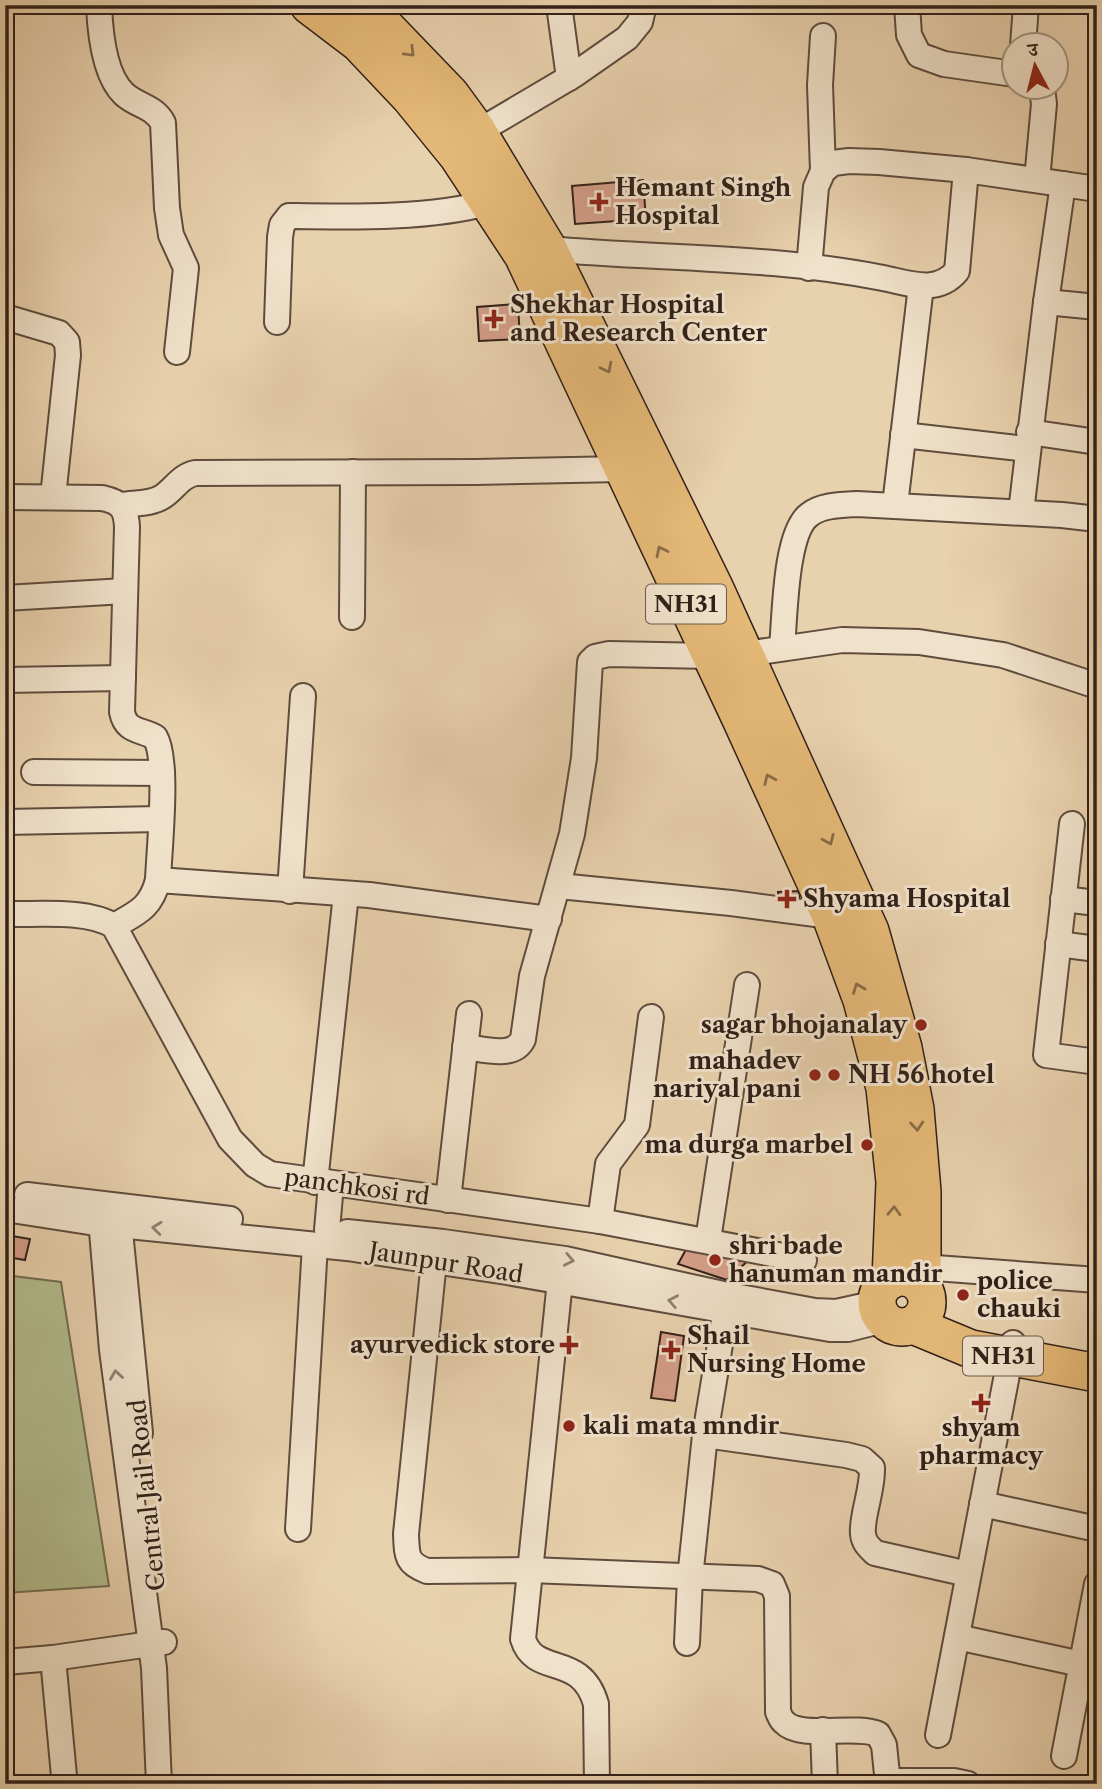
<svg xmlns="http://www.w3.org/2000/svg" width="1102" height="1789" font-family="'Libre Caslon Text','Noto Serif Devanagari',serif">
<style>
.green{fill:#b2bc8d;stroke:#726e53;stroke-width:2}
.building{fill:#d59e89;stroke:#312019;stroke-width:2}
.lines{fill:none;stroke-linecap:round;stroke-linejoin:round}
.minor-casing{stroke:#5f4c3e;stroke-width:28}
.highway-casing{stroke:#312019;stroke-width:40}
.minor{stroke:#f0e1ca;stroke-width:24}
.highway{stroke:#e4b876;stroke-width:37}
.oneway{stroke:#8a6c48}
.oneway2{stroke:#908072}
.poi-dot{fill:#8f2418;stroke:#f0e1ca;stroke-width:2.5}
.labels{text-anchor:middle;stroke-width:6;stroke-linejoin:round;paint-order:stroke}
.shield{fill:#f0e1ca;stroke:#6a5a4e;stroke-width:2}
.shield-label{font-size:23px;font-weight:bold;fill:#312019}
.poi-label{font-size:24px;font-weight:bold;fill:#312019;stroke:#f0e1ca;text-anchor:start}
.street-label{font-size:24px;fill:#312019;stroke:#f0e1ca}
</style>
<rect width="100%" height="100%" fill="#e8d1ad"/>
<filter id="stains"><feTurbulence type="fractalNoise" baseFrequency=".00286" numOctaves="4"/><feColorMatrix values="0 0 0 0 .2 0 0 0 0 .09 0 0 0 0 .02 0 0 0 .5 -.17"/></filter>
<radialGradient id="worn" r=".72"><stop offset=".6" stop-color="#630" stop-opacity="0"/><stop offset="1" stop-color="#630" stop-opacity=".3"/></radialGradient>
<polygon class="green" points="5,1275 61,1282 109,1586 5,1593"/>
<g class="building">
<polygon points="643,180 646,219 575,224 572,186"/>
<polygon points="518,304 520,339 479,341 477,307"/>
<polygon points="799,891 799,904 779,905 778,892"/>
<polygon points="12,1236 30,1239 25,1260 7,1257"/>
<polygon points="689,1244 753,1256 727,1280 678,1264"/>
<polygon points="661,1332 684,1336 675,1401 651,1398"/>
</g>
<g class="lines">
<g class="minor-casing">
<g id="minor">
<path d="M99,5C100,31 104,75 124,94C137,106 154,106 163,123L167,208L171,235L186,268L177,352"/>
<polyline points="559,5 569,78"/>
<polyline points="907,5 909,35 919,55 944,64 1014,74"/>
<polyline points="823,36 820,85 823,171"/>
<polyline points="1023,46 1026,5"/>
<polyline points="464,140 574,75 627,38 640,22 644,5"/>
<polyline points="1037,180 1044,104 1042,88"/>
<path d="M548,249C659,259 773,256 883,278C909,283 937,295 957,271L966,170"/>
<polyline points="809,268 816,187 823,171 833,163 849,161 879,162 966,170 1097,189"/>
<polyline points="1046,302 1097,307"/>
<polyline points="5,317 59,333 67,342 68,355 53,497"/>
<path d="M277,322L280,237L282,225L289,216C350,217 431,219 490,202"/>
<polyline points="1029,432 1097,442"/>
<polyline points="903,435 1027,449"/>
<path d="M5,497L102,498C121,502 126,508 127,527L122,712C126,732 140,729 155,737C169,760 159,850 158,880C151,908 137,913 114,926"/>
<path d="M122,505C135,503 151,504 162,497C175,489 179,477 195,473L476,472L622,469"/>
<polyline points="895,505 921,286"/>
<polyline points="1021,512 1046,302 1063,184"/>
<polyline points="5,598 125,591"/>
<polyline points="352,617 353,472"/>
<path d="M782,647C785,617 785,533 809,515C821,505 841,505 857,504L1062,515L1097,519"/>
<polyline points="745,654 842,640 919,642 1003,655 1097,686"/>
<polyline points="5,680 123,678"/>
<polyline points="34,772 162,773"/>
<polyline points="5,822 160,819"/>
<polyline points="1072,824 1046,1055 1097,1062"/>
<polyline points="158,880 369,895 549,919"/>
<polyline points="559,886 731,903 831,916"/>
<polyline points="290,891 303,696"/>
<polyline points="1063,899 1097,903"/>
<path d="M5,914C37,915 87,909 114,926L230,1139L255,1165L270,1174L600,1221L804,1260"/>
<polyline points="1058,944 1097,949"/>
<path d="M465,1047C483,1049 514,1059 523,1039L532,976L572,834L584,758L590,662L595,657L609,654L711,656"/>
<polyline points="315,1182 346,894"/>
<polyline points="27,1195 230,1219"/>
<polyline points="448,1200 469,1014"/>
<polyline points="100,1207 112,1350 154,1668 159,1784"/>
<polyline points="5,1209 89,1222 347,1248 507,1272 830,1329 848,1329 884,1320"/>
<polyline points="118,1211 140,1433"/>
<polyline points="600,1221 608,1164 637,1125 651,1017"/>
<polyline points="327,1230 331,1184"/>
<polyline points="347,1232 443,1242 565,1259 723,1294 815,1311 836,1312 877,1303"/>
<polyline points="708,1240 747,985"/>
<path d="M434,1261L406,1534C407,1556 406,1563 427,1571L530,1570L758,1579L772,1584L777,1596L778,1712C780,1716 781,1720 784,1722C800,1740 854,1724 878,1734L884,1745L888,1784"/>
<polyline points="922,1267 1097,1280"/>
<path d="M560,1281L523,1639C535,1678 581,1651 596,1704L597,1784"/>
<path d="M705,1435L846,1455L862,1459L872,1468C873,1490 861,1517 863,1534C864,1543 869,1547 875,1553L968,1574"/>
<polyline points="982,1504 1097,1529"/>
<polyline points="298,1529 315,1245"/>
<polyline points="957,1637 1081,1664"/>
<polyline points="687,1643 690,1578 705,1435 728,1296"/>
<polyline points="53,1658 64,1776 61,1784"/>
<polyline points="5,1662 53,1658 164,1642"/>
<polyline points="823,1730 825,1784"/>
<polyline points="938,1735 1013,1343"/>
<polyline points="1064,1756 1097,1584"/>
<polyline points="888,1781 954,1781 968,1784"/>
</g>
</g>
<g class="highway-casing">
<g id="highway">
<polyline points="309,5 359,43 410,97 458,156 523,255 741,719 831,916 862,1000 885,1088 895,1182 891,1280"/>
<polyline points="360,5 372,13 450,94 477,131 548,249 714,587 870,931 903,1048 915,1109 922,1192 922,1286"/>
<circle cx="902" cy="1302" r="25"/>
<polyline points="913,1325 971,1349 1097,1373"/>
</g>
</g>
<use href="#minor" class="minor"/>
<use href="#highway" class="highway"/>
</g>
<defs><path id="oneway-chevron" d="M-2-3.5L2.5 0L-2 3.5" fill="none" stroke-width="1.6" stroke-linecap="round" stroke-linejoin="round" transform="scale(1.75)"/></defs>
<g class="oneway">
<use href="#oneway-chevron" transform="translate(410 52) rotate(45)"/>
<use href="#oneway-chevron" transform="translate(607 368) rotate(63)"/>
<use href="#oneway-chevron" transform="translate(661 551) rotate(-116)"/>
<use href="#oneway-chevron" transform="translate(769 779) rotate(-114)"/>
<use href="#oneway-chevron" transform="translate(829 840) rotate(66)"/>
<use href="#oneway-chevron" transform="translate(858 988) rotate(-111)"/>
<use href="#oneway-chevron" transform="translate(917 1126) rotate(85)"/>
<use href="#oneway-chevron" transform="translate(894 1211) rotate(-88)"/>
</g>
<g class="oneway2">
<use href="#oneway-chevron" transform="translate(157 1228) rotate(-174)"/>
<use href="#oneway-chevron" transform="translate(569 1260) rotate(11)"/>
<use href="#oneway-chevron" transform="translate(673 1301) rotate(-169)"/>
<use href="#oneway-chevron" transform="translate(116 1375) rotate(-98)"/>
</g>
<g class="poi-dot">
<path d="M595.5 191.5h7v7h7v7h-7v7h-7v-7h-7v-7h7z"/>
<path d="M490.5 308.5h7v7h7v7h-7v7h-7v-7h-7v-7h7z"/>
<path d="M783.5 888.5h7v7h7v7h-7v7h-7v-7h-7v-7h7z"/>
<circle cx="921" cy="1025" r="7"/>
<circle cx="815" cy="1075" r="7"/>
<circle cx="834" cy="1075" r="7"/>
<circle cx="867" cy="1145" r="7"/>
<circle cx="715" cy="1260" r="7"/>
<circle cx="963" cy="1295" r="7"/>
<path d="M565.5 1334.5h7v7h7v7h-7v7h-7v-7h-7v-7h7z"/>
<path d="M667.5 1339.5h7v7h7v7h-7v7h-7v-7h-7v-7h7z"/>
<path d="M977.5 1392.5h7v7h7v7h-7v7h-7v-7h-7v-7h7z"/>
<circle cx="569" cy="1426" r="7"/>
</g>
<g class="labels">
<g class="shield">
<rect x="646" y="584.5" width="80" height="39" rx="5"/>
<rect x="963" y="1336.5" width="80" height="39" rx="5"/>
</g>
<g class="shield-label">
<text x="686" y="612">NH31</text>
<text x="1003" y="1364">NH31</text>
</g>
<g class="poi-label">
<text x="615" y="196">Hemant Singh<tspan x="615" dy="28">Hospital</tspan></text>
<text x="510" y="313">Shekhar Hospital<tspan x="510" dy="28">and Research Center</tspan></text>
<text x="803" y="907">Shyama Hospital</text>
<text x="907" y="1033" text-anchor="end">sagar bhojanalay</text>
<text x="801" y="1069" text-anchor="end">mahadev<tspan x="801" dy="28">nariyal pani</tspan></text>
<text x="848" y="1083">NH 56 hotel</text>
<text x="853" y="1153" text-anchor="end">ma durga marbel</text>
<text x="729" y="1254">shri bade<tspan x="729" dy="28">hanuman mandir</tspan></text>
<text x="977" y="1289">police<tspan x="977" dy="28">chauki</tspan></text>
<text x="687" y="1344">Shail<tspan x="687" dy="28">Nursing Home</tspan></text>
<text x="555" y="1353" text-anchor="end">ayurvedick store</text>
<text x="583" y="1434">kali mata mndir</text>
<text x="981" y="1436" text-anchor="middle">shyam<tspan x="981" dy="28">pharmacy</tspan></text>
</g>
<g class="street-label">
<text transform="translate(357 1187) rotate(8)" y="8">panchkosi rd</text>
<text transform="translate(446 1263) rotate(9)" y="8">Jaunpur Road</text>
<text transform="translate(147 1495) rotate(-96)" y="8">Central Jail Road</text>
</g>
</g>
<rect width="1102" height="1789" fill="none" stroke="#e8d1ad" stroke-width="28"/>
<rect x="7" y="7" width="1088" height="1775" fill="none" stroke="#312019" stroke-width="3.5"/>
<rect x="14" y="14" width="1074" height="1761" fill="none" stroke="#312019" stroke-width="2"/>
<g transform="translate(1035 66) rotate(353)"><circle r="33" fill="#f0e1ca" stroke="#a49483" stroke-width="2"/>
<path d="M0-5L12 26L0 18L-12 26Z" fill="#8f2418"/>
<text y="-10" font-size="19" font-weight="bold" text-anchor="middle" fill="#312019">उ</text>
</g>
<rect width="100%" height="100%" filter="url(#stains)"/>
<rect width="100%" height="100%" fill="url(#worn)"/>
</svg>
